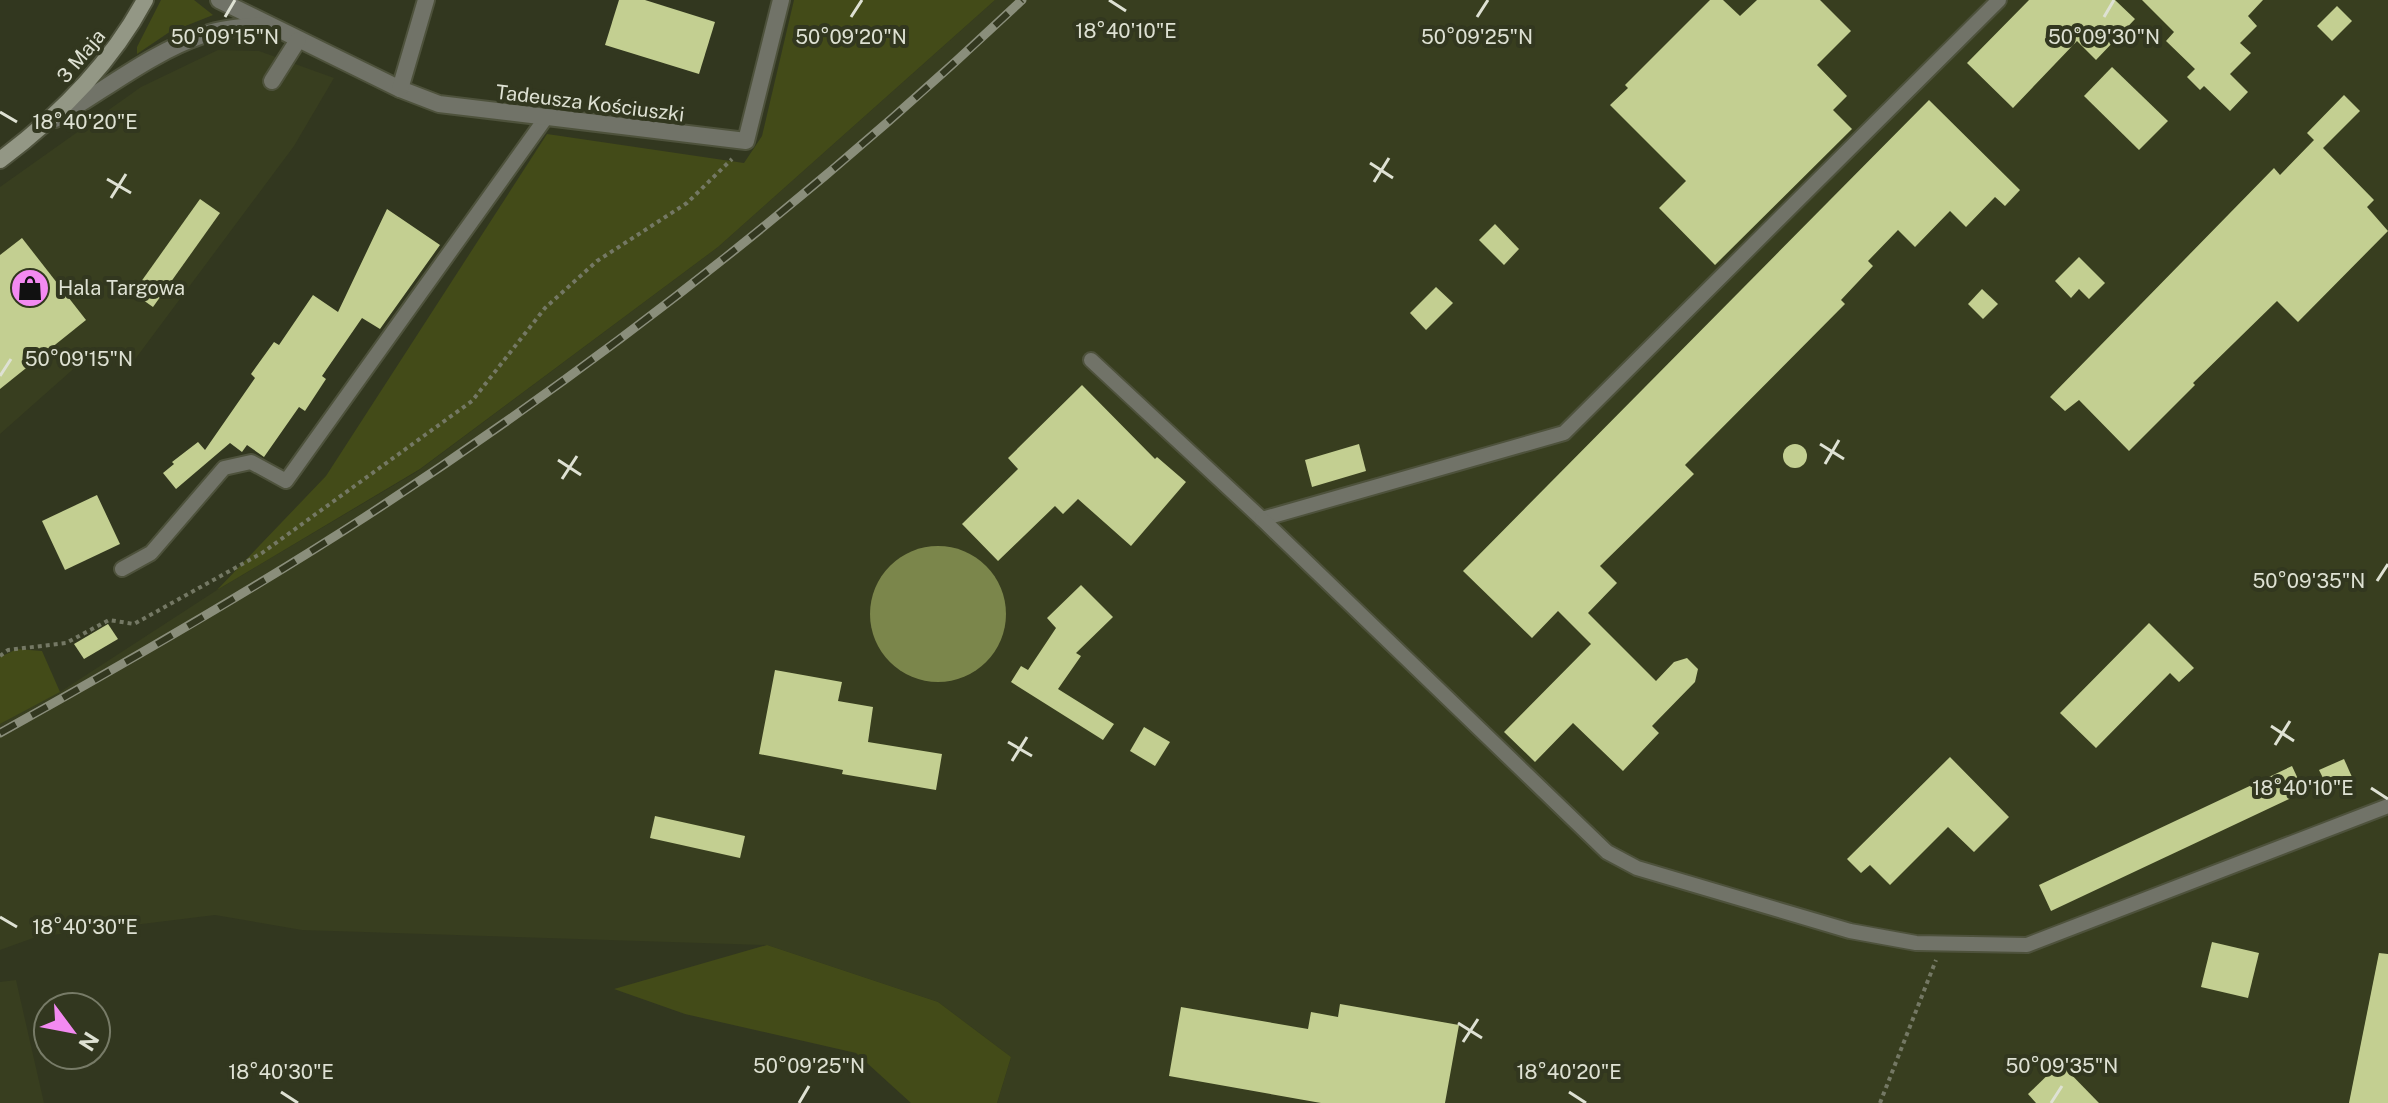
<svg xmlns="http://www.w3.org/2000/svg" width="2388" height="1103" font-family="'Public Sans',sans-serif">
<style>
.built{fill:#383e1f}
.green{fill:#434b18}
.water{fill:#7b864b}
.building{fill:#c3cf91}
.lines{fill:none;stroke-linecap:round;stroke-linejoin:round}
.lane-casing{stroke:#4e523c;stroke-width:18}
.street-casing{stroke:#4e523c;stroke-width:20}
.secondary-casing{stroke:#4e523c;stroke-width:20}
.path{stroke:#747864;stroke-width:4;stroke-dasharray:4 4;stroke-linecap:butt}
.lane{stroke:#717368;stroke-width:14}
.street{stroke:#717368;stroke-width:16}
.secondary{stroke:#939785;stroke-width:16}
.rail-casing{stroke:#8a8e7b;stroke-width:9}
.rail{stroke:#32371f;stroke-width:6;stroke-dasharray:18;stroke-linecap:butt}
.ticks{fill:none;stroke:#dee1d3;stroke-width:3}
.labels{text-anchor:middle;stroke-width:8;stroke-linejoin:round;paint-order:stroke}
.street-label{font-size:20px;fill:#dee1d3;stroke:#32371f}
.poi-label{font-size:20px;fill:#dee1d3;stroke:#32371f;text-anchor:start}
.ticks-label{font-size:20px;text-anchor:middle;fill:#dee1d3;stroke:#32371f;stroke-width:8;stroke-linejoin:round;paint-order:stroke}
</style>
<rect width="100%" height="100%" fill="#32371f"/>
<g class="built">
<polygon points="995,0 2388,0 2388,1103 997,1103 1011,1057 938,1002 767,945 302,930 215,915 36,937 0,950 0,724 60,692 217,590 418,471 718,247"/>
<polygon points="218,50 259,51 334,78 294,146 133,362 88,356 0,434 0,187 141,87"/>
<polygon points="16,980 44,1103 0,1103 0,982"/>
</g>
<g class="green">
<polygon points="161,0 194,0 213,15 168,33 137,54 137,47"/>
<polygon points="794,0 995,0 718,247 420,469 217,590 326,476 547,134 744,163 762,136"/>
<polygon points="17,649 42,651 60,692 0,724 0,657"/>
<polygon points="767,945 938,1002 1011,1057 997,1103 911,1103 856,1053 685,1014 614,989"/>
</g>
<circle class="water" cx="938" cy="614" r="68"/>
<g class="building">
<polygon points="619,0 645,0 715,22 699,74 605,45"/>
<polygon points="1710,0 1723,0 1740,16 1757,0 1820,0 1851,31 1817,65 1847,96 1833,110 1852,129 1715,265 1659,208 1686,181 1610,105 1628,88 1625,85"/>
<polygon points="2029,0 2115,0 2135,19 2096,60 2077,41 2013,108 1967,63"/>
<polygon points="2142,0 2263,0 2248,16 2257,26 2240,43 2251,53 2230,74 2248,92 2230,111 2204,86 2200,90 2187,77 2195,69 2166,41 2174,32"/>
<polygon points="2337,6 2352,21 2332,41 2317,26"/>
<polygon points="2112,67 2168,121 2139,150 2084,96"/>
<polygon points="2344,95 2360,111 2323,148 2374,200 2367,207 2388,231 2298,322 2277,301 2193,383 2195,385 2129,451 2079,400 2065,411 2050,397 2274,168 2280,175 2314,140 2307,133"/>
<polygon points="1929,100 2020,190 2005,206 1995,197 1966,227 1950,211 1915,247 1898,230 1868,261 1873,266 1841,300 1845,304 1685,465 1694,474 1600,566 1617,583 1588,613 1656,681 1674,662 1687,658 1698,669 1695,682 1652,726 1659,733 1623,771 1573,723 1535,762 1504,732 1591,644 1558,611 1532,638 1463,571"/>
<polygon points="200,199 220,213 153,307 133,293"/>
<polygon points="387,209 440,245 380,329 362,318 322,376 326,379 305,411 299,407 264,457 247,445 242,452 230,443 176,489 163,473 174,464 172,462 198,442 205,450 255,378 251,374 274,342 279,345 313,295 338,312"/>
<polygon points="1495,224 1519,249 1504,265 1479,240"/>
<polygon points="22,238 86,320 0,389 0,255"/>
<polygon points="2079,257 2105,283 2089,299 2079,289 2071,298 2055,281"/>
<polygon points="1436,287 1453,303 1426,330 1410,313"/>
<polygon points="1982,289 1998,304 1983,319 1968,304"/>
<polygon points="1082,385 1155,459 1157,457 1186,482 1131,546 1078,499 1063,514 1055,506 998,561 962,524 1018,469 1008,458"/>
<polygon points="1359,444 1366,471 1312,487 1305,460"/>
<circle cx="1795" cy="456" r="12"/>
<polygon points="97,495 120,544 65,570 42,521"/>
<polygon points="1081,585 1113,617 1076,653 1081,656 1058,689 1114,724 1103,740 1011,682 1021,666 1028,670 1056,628 1047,618"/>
<polygon points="2149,623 2194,668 2179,682 2170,673 2096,748 2060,713"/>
<polygon points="108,624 118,639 84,659 74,644"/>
<polygon points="775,670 842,682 838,701 873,707 868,742 942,754 936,790 842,774 843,770 759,754"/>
<polygon points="1144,727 1170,742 1155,766 1130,751"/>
<polygon points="1950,757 2009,817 1974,852 1948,827 1890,885 1870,865 1861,873 1847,859"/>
<polygon points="2344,759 2352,777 2328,788 2319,770"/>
<polygon points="2292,766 2304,792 2051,911 2039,885"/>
<polygon points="655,816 745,836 740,858 650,838"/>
<polygon points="2212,942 2259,953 2248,998 2201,987"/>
<polygon points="2379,953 2388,954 2388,1103 2349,1103"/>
<polygon points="1340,1004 1459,1025 1445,1103 1321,1103 1169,1076 1181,1007 1308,1029 1311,1012 1338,1017"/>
<polygon points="2060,1063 2099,1103 2036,1103 2028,1094"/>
</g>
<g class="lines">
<g class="lane-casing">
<g id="lane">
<polyline points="1091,360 1262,519 1564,433 1999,0"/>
<polyline points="1262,519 1607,852 1637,868 1850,931 1916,943 2027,945 2388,806"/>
<polyline points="122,569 151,553 224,468 251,462 286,481 545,119"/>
</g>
</g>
<g class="street-casing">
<g id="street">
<polyline points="219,0 400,89 439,104 746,141 781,0"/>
<polyline points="272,81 298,40"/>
<polyline points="400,89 426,0"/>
<path d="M55,119C102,92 152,52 203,35C223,28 244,27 265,25"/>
</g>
</g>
<g class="secondary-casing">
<path id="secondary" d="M0,160C59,116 110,65 145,0"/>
</g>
<g class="path">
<polyline points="0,656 8,650 66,643 109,620 134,624 262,553 472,401 545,308 597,261 687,203 732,159"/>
<polyline points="1880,1103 1936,960"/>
</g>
<use href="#lane" class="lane"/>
<use href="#street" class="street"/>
<use href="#secondary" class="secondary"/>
<g class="rail-casing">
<path id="rail" d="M0,733C124,664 246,594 365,517C599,365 820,191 1022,0"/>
</g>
<use href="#rail" class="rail"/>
</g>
<path class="ticks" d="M1109,0L1126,11M225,17L235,0M851,17L862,0M1477,17L1488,0M2104,17L2114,0M0,112L17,122M1370,163L1393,178M107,179L131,193M1374,182L1389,158M111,198L126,174M0,376L11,359M1820,444L1844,459M558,460L581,475M1825,464L1839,440M562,479L577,456M2377,581L2388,564M2271,726L2294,741M1008,742L1032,756M2275,745L2290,721M1012,761L1027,737M2371,788L2388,799M0,917L17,927M1458,1023L1482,1038M1463,1042L1478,1019M281,1092L298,1103M1569,1092L1586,1103M799,1103L809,1086M2051,1103L2062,1086"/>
<defs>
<g id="shop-disc" transform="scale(2)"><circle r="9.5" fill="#f38af1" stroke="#32371f"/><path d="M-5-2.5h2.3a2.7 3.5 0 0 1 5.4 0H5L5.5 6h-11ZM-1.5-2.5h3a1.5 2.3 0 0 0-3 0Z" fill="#111"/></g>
</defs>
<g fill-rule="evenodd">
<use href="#shop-disc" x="30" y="288"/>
</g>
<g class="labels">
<g class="street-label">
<text transform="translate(81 56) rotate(-50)" y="7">3 Maja</text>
<text transform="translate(590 103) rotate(7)" y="7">Tadeusza Kościuszki</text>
</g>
<g class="poi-label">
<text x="58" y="295">Hala Targowa</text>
</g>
</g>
<g class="ticks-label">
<text x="1126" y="38">18°40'10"E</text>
<text x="225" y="44">50°09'15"N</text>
<text x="851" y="44">50°09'20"N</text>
<text x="1477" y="44">50°09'25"N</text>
<text x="2104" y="44">50°09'30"N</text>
<text x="85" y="129">18°40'20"E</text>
<text x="79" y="366">50°09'15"N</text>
<text x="2309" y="588">50°09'35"N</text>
<text x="2303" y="795">18°40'10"E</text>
<text x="85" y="934">18°40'30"E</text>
<text x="809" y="1073">50°09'25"N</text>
<text x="2062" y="1073">50°09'35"N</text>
<text x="281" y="1079">18°40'30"E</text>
<text x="1569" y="1079">18°40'20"E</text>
</g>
<g transform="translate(72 1031) rotate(122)"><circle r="38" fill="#32371f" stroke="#777b67" stroke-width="2"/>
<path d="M0-6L14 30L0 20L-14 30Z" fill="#f38af1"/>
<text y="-12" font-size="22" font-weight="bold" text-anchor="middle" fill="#dee1d3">N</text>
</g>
</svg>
